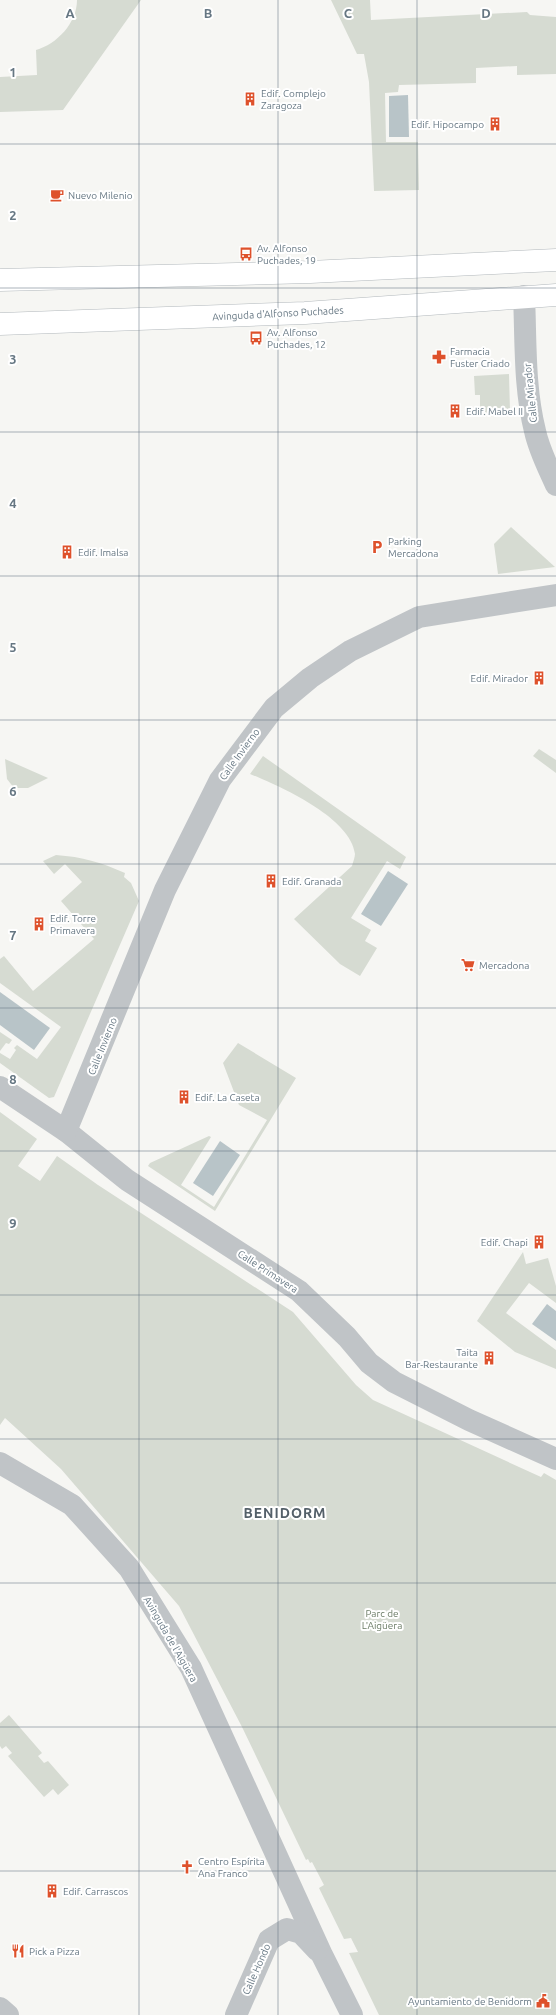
<svg xmlns="http://www.w3.org/2000/svg" width="556" height="2015" font-family="Ubuntu,sans-serif">
<style>
.green{fill:#d6dbd2}
.water{fill:#b8c4c8}
.lines{fill:none;stroke-linecap:round;stroke-linejoin:round}
.secondary-casing{stroke:#b2b8bc;stroke-width:23}
.minor{stroke:#c0c4c7;stroke-width:22}
.secondary{stroke:#fff;stroke-width:22}
.grid{fill:none;stroke:#667783;stroke-width:1;stroke-opacity:0.55}
.labels{text-anchor:middle;stroke-width:4;stroke-linejoin:round;paint-order:stroke}
.poi-label{font-size:10px;fill:#667783;stroke:#fff;text-anchor:start}
.street-label{font-size:10px;fill:#667783;stroke:#fff}
.park-label{font-size:10px;fill:#6a7b65;stroke:#fff}
.district-label{font-size:14px;font-weight:bold;letter-spacing:1px;fill:#546069;stroke:#fff}
.grid-label{font-size:13px;text-anchor:middle;font-weight:bold;fill:#667783;stroke:#fff;stroke-width:4;stroke-linejoin:round;paint-order:stroke}
</style>
<rect width="100%" height="100%" fill="#f6f6f3"/>
<g class="green">
<path d="M77,0H141L63,110L0,112V77L37,75L36,50C57,44 77,23 77,0Z"/>
<polygon points="331,0 370,0 371,20 527,12 530,15 556,17 556,74 517,75 517,66 476,68 476,83 399,85 398,92 385,93 386,142 418,142 419,190 374,191 369,82 364,54 357,54"/>
<polygon points="509,374 510,411 480,413 480,395 475,395 474,376"/>
<polygon points="511,527 555,567 498,574 494,544"/>
<polygon points="539,749 556,760 556,773 533,756"/>
<path d="M263,756L406,857L400,869L387,861L351,918L371,930L365,941L377,948L360,976L340,964L294,919L352,866C353,862 355,857 355,854C351,818 280,786 250,774Z"/>
<polygon points="5,759 48,778 28,788 14,788 7,779"/>
<path d="M56,855C83,857 100,862 125,873L124,877L131,883L139,901L54,1097L49,1098L0,1063V1053L10,1059L16,1050L14,1048L17,1045L37,1059L61,1027L0,983V959L4,956L33,991L94,939L61,901L82,882L65,864L54,874L43,861Z"/>
<polygon points="0,1032 12,1040 9,1044 6,1043 0,1051"/>
<polygon points="238,1043 296,1078 215,1211 148,1166 150,1163 209,1136 211,1137 181,1185 214,1207 267,1120 239,1105 223,1063"/>
<polygon points="0,1112 37,1139 18,1166 40,1181 57,1156 98,1185 293,1312 356,1385 373,1400 541,1477 544,1473 556,1480 556,2015 379,2015 349,1953 358,1952 351,1938 344,1939 319,1888 324,1885 312,1862 310,1863 308,1859 306,1860 242,1727 179,1606 61,1469 5,1418 0,1425"/>
<polygon points="523,1252 526,1264 548,1258 556,1286 556,1303 529,1283 506,1313 556,1350 556,1369 515,1352 477,1321"/>
<polygon points="9,1715 42,1753 38,1756 44,1763 48,1761 69,1785 58,1795 53,1789 44,1797 8,1756 12,1753 6,1746 2,1749 0,1746 0,1723"/>
</g>
<g class="water">
<polygon points="408,95 409,137 389,137 389,96"/>
<polygon points="388,871 408,884 381,926 361,914"/>
<polygon points="0,992 50,1028 34,1050 0,1025"/>
<polygon points="220,1141 240,1155 213,1196 193,1183"/>
<polygon points="547,1304 556,1311 556,1341 532,1324"/>
</g>
<g class="lines">
<g class="secondary-casing">
<g id="secondary">
<polyline points="0,280 310,272 556,260"/>
<polyline points="0,324 305,313 556,295"/>
</g>
</g>
<g class="minor">
<path d="M524,296C526,341 524,387 535,431C539,450 548,467 556,485"/>
<polyline points="0,1087 66,1131 127,1180 299,1291 347,1337 369,1363 394,1382 469,1420 556,1459"/>
<polyline points="66,1131 165,890 220,780 274,708 310,678 350,651 419,617 556,595"/>
<polyline points="0,1463 72,1505 129,1568 191,1668 322,1955 352,2015"/>
<polyline points="0,2008 8,2015"/>
<polyline points="236,2015 269,1940 287,1929 301,1933 317,1950"/>
</g>
<use href="#secondary" class="secondary"/>
</g>
<path class="grid" d="M139,0V2015M278,0V2015M417,0V2015M0,144H556M0,288H556M0,432H556M0,576H556M0,720H556M0,864H556M0,1008H556M0,1151H556M0,1295H556M0,1439H556M0,1583H556M0,1727H556M0,1871H556"/>
<defs>
<g id="building-bare" transform="scale(1.08)"><path d="M-4-6H4V6H1V3H-1V6H-4ZM-2.5-4.3h1.7v1.8h-1.7ZM.8-4.3h1.7v1.8H.8ZM-2.5-1h1.7V.8h-1.7ZM.8-1h1.7V.8H.8Z" fill="#de512b" stroke="#fff" stroke-width="2.5" paint-order="stroke"/></g>
<g id="cafe-bare" transform="scale(1.08)"><path d="M-5.5-4.5H6V0H3Q3 3.5 0 3.5H-2.5Q-5.5 3.5-5.5 0ZM3-3.2v2h1.7v-2ZM-6 4.5H4V6H-6Z" fill="#de512b" stroke="#fff" stroke-width="2.5" paint-order="stroke"/></g>
<g id="bus-bare" transform="scale(1.08)"><path d="M-5-6H5V4H4V6H2V4H-2V6H-4V4H-5ZM-3.5-4V0h7V-4ZM-3.5 1.2v1.5H-2V1.2ZM2 1.2v1.5H3.5V1.2Z" fill="#de512b" stroke="#fff" stroke-width="2.5" paint-order="stroke"/></g>
<g id="pharmacy-bare" transform="scale(1.08)"><path d="M-2-6h4v4h4v4h-4v4h-4v-4h-4v-4h4Z" fill="#de512b" stroke="#fff" stroke-width="2.5" paint-order="stroke"/></g>
<g id="parking-bare" transform="scale(1.08)"><path d="M-3.5-5.5H1a3.5 3.5 0 0 1 0 7H-1V5.5H-3.5ZM-1-3.4V-.6H.8a1.4 1.4 0 0 0 0-2.8Z" fill="#de512b" stroke="#fff" stroke-width="2.5" paint-order="stroke"/></g>
<g id="supermarket-bare" transform="scale(1.08)"><path d="M-6-5.5h2.5l.6 2H6L4.5 2H-2.5L-4.4-4H-6ZM-1.5 3.2a1.3 1.3 0 1 0 .1 0ZM3 3.2a1.3 1.3 0 1 0 .1 0Z" fill="#de512b" stroke="#fff" stroke-width="2.5" paint-order="stroke"/></g>
<g id="church-bare" transform="scale(1.08)"><path d="M-1.2-6h2.4v3.5h3.3v2.4h-3.3V6h-2.4V-.1h-3.3v-2.4h3.3Z" fill="#de512b" stroke="#fff" stroke-width="2.5" paint-order="stroke"/></g>
<g id="restaurant-bare" transform="scale(1.08)"><path d="M-5-6h1v4h1v-4h1v4h1v-4h1v5L-1.5 .5V6h-2V.5L-5-1ZM5-6V6H3V1.5H1.5Q1.5-4 5-6Z" fill="#de512b" stroke="#fff" stroke-width="2.5" paint-order="stroke"/></g>
<g id="civic-bare" transform="scale(1.08)"><path d="M-.6-6.5H3V-4.5H.6V-3L4-1V1h2V6H-6V1h2V-1L-.6-3ZM-1.2 2.5V6h2.4V2.5Z" fill="#de512b" stroke="#fff" stroke-width="2.5" paint-order="stroke"/></g>
</defs>
<g fill-rule="evenodd">
<use href="#building-bare" x="250" y="99"/>
<use href="#building-bare" x="495" y="124"/>
<use href="#cafe-bare" x="57" y="195"/>
<use href="#bus-bare" x="246" y="254"/>
<use href="#bus-bare" x="256" y="338"/>
<use href="#pharmacy-bare" x="439" y="357"/>
<use href="#building-bare" x="455" y="411"/>
<use href="#parking-bare" x="377" y="547"/>
<use href="#building-bare" x="67" y="552"/>
<use href="#building-bare" x="539" y="678"/>
<use href="#building-bare" x="271" y="881"/>
<use href="#building-bare" x="39" y="924"/>
<use href="#supermarket-bare" x="468" y="965"/>
<use href="#building-bare" x="184" y="1097"/>
<use href="#building-bare" x="539" y="1242"/>
<use href="#building-bare" x="489" y="1358"/>
<use href="#church-bare" x="187" y="1867"/>
<use href="#building-bare" x="52" y="1891"/>
<use href="#restaurant-bare" x="18" y="1951"/>
<use href="#civic-bare" x="543" y="2001"/>
</g>
<g class="labels">
<g class="poi-label">
<text x="261" y="97">Edif. Complejo<tspan x="261" dy="12">Zaragoza</tspan></text>
<text x="484" y="128" text-anchor="end">Edif. Hipocampo</text>
<text x="68" y="199">Nuevo Milenio</text>
<text x="257" y="252">Av. Alfonso<tspan x="257" dy="12">Puchades, 19</tspan></text>
<text x="267" y="336">Av. Alfonso<tspan x="267" dy="12">Puchades, 12</tspan></text>
<text x="450" y="355">Farmacia<tspan x="450" dy="12">Fuster Criado</tspan></text>
<text x="466" y="415">Edif. Mabel II</text>
<text x="388" y="545">Parking<tspan x="388" dy="12">Mercadona</tspan></text>
<text x="78" y="556">Edif. Imalsa</text>
<text x="528" y="682" text-anchor="end">Edif. Mirador</text>
<text x="282" y="885">Edif. Granada</text>
<text x="50" y="922">Edif. Torre<tspan x="50" dy="12">Primavera</tspan></text>
<text x="479" y="969">Mercadona</text>
<text x="195" y="1101">Edif. La Caseta</text>
<text x="528" y="1246" text-anchor="end">Edif. Chapi</text>
<text x="478" y="1356" text-anchor="end">Taita<tspan x="478" dy="12">Bar-Restaurante</tspan></text>
<text x="198" y="1865">Centro Espírita<tspan x="198" dy="12">Ana Franco</tspan></text>
<text x="63" y="1895">Edif. Carrascos</text>
<text x="29" y="1955">Pick a Pizza</text>
<text x="532" y="2005" text-anchor="end">Ayuntamiento de Benidorm</text>
</g>
<g class="street-label">
<text transform="translate(278 313) rotate(-3)" y="4">Avinguda d'Alfonso Puchades</text>
<text transform="translate(530 393) rotate(-96)" y="4">Calle Mirador</text>
<text transform="translate(239 754) rotate(-54)" y="4">Calle Invierno</text>
<text transform="translate(102 1046) rotate(-68)" y="4">Calle Invierno</text>
<text transform="translate(268 1271) rotate(33)" y="4">Calle Primavera</text>
<text transform="translate(171 1639) rotate(60)" y="4">Avinguda de l'Aigüera</text>
<text transform="translate(256 1969) rotate(-66)" y="4">Calle Hondo</text>
</g>
<g class="park-label">
<text x="382" y="1617">Parc de<tspan x="382" dy="12">L'Aigüera</tspan></text>
</g>
<g class="district-label">
<text x="285" y="1518">BENIDORM</text>
</g>
</g>
<g class="grid-label">
<text x="70" y="18">A</text>
<text x="208" y="18">B</text>
<text x="348" y="18">C</text>
<text x="486" y="18">D</text>
<text x="13" y="77">1</text>
<text x="13" y="220">2</text>
<text x="13" y="364">3</text>
<text x="13" y="508">4</text>
<text x="13" y="652">5</text>
<text x="13" y="796">6</text>
<text x="13" y="940">7</text>
<text x="13" y="1084">8</text>
<text x="13" y="1228">9</text>
</g>
</svg>
